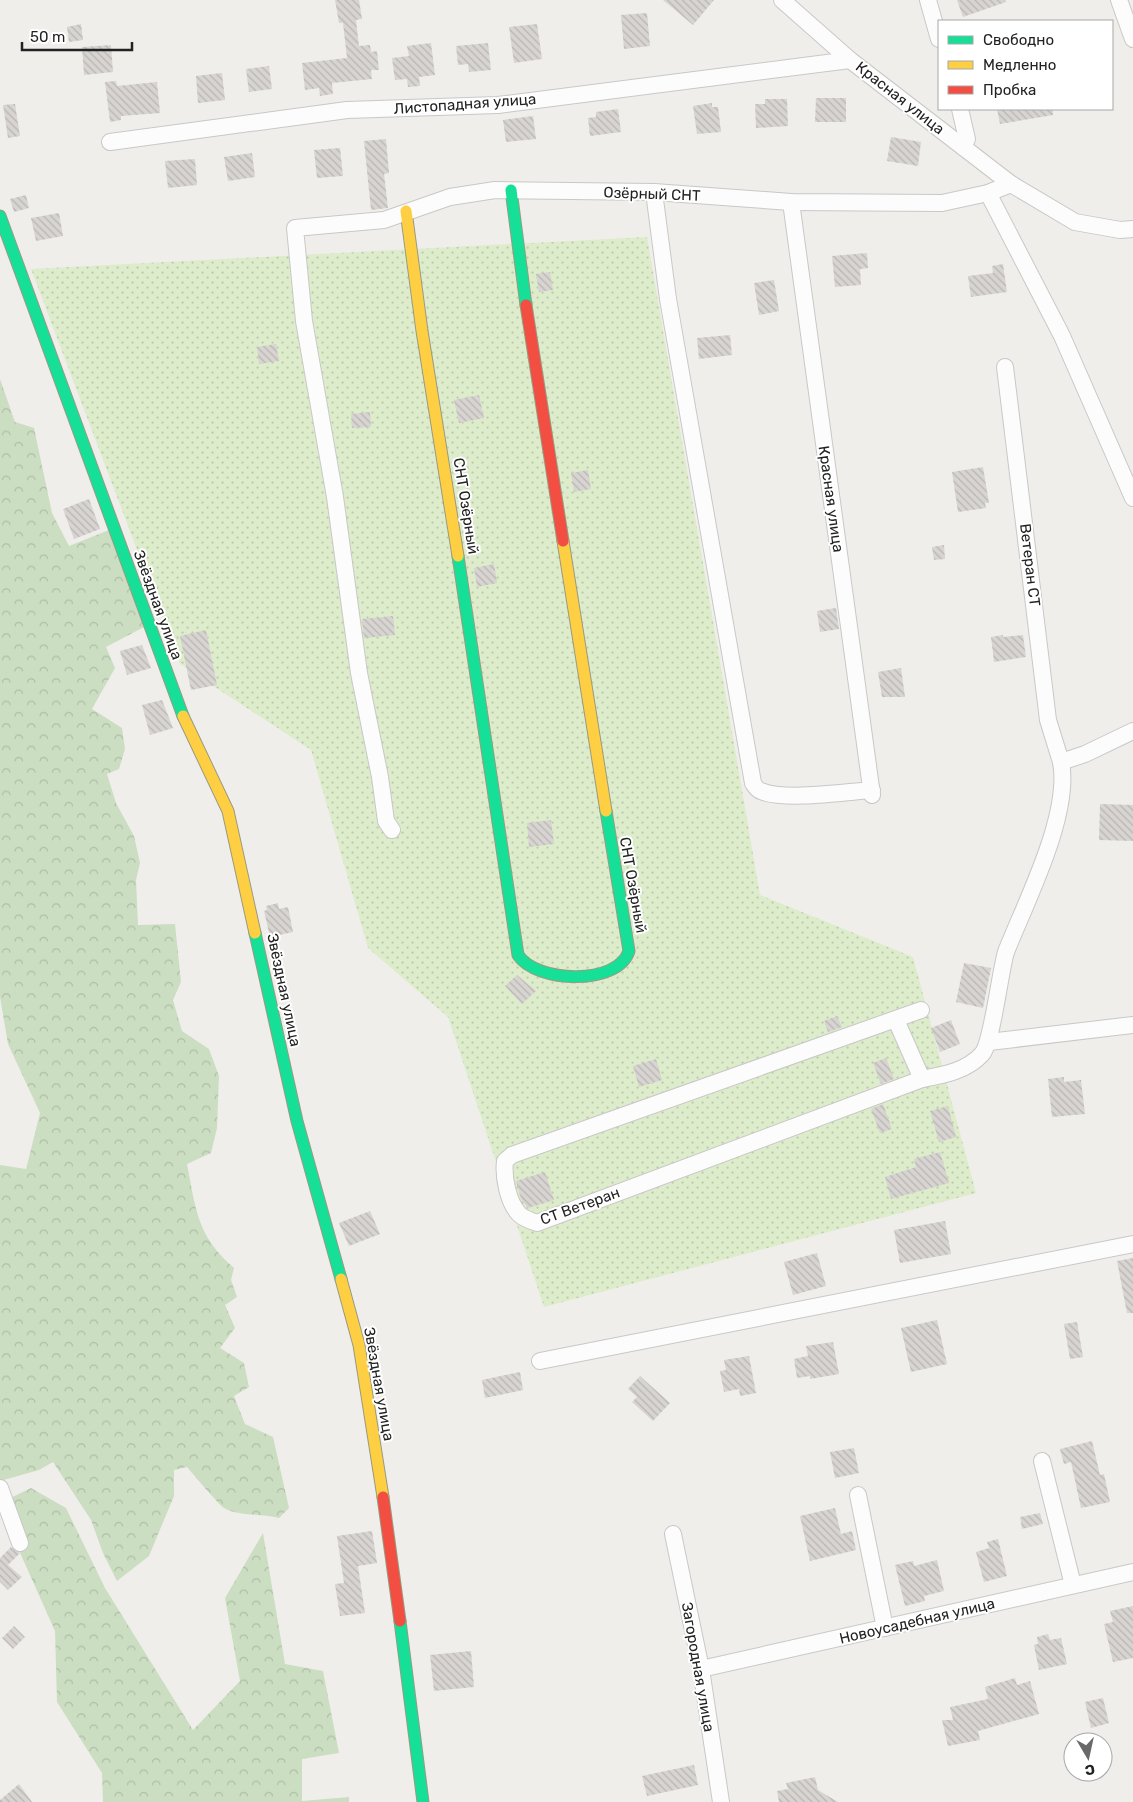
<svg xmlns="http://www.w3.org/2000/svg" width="1133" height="1802" font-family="Rubik,sans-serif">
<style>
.forest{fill:url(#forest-crowns)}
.garden{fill:url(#garden-dots)}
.building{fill:url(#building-back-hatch)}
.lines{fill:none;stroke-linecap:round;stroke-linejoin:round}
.street-casing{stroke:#c9c8c7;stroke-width:18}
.fast-casing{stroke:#999a82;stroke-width:13}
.slow-casing{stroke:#999a82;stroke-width:13}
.jam-casing{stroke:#999a82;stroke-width:13}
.street{stroke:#fdfcfc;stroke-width:16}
.fast{stroke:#16e098;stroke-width:11}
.slow{stroke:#ffcf43;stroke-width:11}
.jam{stroke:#f24e42;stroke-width:11}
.labels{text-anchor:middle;stroke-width:4;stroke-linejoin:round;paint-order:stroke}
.street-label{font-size:15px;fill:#222;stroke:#fff}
</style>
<defs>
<pattern id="forest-crowns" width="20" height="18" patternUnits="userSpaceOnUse" patternTransform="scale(1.25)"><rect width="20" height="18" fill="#cbdec1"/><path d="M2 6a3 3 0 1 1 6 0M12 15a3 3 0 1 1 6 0" fill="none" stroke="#aebea6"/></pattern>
<pattern id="garden-dots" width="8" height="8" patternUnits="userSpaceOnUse" patternTransform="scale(1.25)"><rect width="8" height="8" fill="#ddeccb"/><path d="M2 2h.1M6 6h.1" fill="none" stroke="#bdcaae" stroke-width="1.8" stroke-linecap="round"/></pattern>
<pattern id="building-back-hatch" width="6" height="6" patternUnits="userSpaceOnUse" patternTransform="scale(1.25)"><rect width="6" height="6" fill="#d7d4d2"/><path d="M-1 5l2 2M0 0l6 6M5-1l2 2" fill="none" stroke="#b8b6b4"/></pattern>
</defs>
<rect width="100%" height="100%" fill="#f0eeeb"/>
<g class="forest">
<path d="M0,379L15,422L34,428L52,513L69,546L109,530L144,627L106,647L115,668L92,709L122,728L125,749L119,769L107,774L116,803L134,836L140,863L136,880L138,925L175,924L181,982L173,1000L182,1031L209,1049L219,1076L217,1128L211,1153L187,1164C196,1210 197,1236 234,1268L231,1280L237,1297L225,1305L235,1328L220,1348L244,1363L249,1387L234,1396L245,1424L273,1437L289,1508L279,1518C262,1513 240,1517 224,1508C220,1506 193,1474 187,1467L174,1470V1496L149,1556L117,1581L103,1553L91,1520L53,1462L39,1470L0,1481V1165L26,1169L40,1113L8,1044L0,997Z"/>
<polygon points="31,1488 66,1508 105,1588 193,1730 240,1681 225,1598 263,1533 285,1664 323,1671 339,1753 302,1759 302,1801 349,1797 349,1802 103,1802 102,1773 57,1702 55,1631 0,1508 0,1503"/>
</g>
<polygon class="garden" points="647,237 760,895 913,957 976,1193 544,1307 448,1017 368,948 311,750 180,664 31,269"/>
<g class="building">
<polygon points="335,0 359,0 362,19 356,20 359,46 370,45 371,52 377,51 379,70 371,70 372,79 332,83 333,94 320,96 319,88 305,90 302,63 347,58 343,23 339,23"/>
<polygon points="663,0 714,0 693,25"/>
<polygon points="957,0 1005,0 1006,2 963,17"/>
<polygon points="647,13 650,46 624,49 621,15"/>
<polygon points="81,24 83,40 69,42 67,27"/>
<polygon points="537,24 542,59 514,63 509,27"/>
<polygon points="431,43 435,75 419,77 420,86 408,87 407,79 395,80 392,58 409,56 407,46"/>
<polygon points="488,43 491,70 469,72 468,64 458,65 456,46"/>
<polygon points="111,45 113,72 84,75 82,47"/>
<polygon points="269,66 272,89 249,92 246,69"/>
<polygon points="222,73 225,100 198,103 196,76"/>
<polygon points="116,81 117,86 157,82 160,113 121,116 121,120 110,122 105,82"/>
<polygon points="816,98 846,98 846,122 815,122"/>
<polygon points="765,99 787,99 788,126 756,128 755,104 765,104"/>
<polygon points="712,103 712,107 718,107 721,132 697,134 693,106"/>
<polygon points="15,104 20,136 8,138 3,105"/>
<polygon points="618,109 621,132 590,136 588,118 596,117 596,112"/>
<polygon points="997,109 1053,109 1053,115 1000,124"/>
<polygon points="533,116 536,139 506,142 503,120"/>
<polygon points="891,137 921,142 918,166 887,161"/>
<polygon points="386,139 389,173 384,174 388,208 371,210 364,141"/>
<polygon points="340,148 343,176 317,178 314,150"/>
<polygon points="252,153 255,177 228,181 224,157"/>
<polygon points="195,159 197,185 168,188 165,161"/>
<polygon points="26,195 29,208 14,212 10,199"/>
<polygon points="59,213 63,236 36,241 31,218"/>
<polygon points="867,253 868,268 860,269 861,285 835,287 832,256"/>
<polygon points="1003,264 1007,292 971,297 968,276 993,273 992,266"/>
<polygon points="550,272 553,290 539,292 536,274"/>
<polygon points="774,280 779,311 759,315 754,283"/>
<polygon points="730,335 732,355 699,359 697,338"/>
<polygon points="276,344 279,361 259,364 257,347"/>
<polygon points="479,395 484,418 459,423 454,400"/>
<polygon points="370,412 371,427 352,428 351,414"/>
<polygon points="983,467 989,503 985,503 986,508 958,512 952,472"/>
<polygon points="588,470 591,489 574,492 571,473"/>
<polygon points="89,499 100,529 74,539 63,509"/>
<polygon points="944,545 945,559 934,560 932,547"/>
<polygon points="494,564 497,583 477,587 474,568"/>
<polygon points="836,608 839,629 820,632 817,611"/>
<polygon points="393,616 395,635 364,638 362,619"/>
<polygon points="206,630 217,685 191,690 180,636"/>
<polygon points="1003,635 1003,637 1023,635 1026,657 994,662 991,637"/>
<polygon points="142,645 151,668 127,675 120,651"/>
<polygon points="901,668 905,697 882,697 878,672"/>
<polygon points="162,700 173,728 150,735 142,705"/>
<polygon points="1100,804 1133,805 1133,841 1099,840"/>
<polygon points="551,820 554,844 529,847 527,823"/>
<polygon points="278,903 279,909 288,907 293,932 270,937 264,911 267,910 266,906"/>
<polygon points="964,963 991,968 983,1008 956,1002"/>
<polygon points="517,975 536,991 522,1004 505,986"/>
<polygon points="837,1016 842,1027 828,1032 824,1021"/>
<polygon points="951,1020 960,1044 940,1052 931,1028"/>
<polygon points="886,1058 894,1079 881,1084 873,1063"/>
<polygon points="656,1059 662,1080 639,1087 633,1066"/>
<polygon points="1064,1077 1064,1082 1081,1080 1085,1114 1052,1117 1048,1079"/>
<polygon points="883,1104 892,1129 880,1133 871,1109"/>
<polygon points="948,1106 956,1137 939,1142 930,1111"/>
<polygon points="940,1152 949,1183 891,1199 885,1177 916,1167 914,1159"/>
<polygon points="545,1172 554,1200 528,1208 521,1199 516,1181"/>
<polygon points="370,1211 380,1234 349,1246 339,1223"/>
<polygon points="945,1221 951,1254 900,1263 894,1230"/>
<polygon points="817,1253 826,1286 793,1295 784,1262"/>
<polygon points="1133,1258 1133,1313 1127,1313 1117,1261"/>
<polygon points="937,1320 947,1364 911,1372 901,1328"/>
<polygon points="1077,1322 1083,1357 1070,1359 1064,1324"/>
<polygon points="833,1342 839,1374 810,1379 810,1376 797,1378 794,1359 808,1356 806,1346"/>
<polygon points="749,1356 756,1393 740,1396 739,1389 724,1392 720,1371 726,1370 724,1360"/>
<polygon points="520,1372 523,1390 485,1398 482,1380"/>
<polygon points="640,1376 670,1403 653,1421 632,1402 637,1397 628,1389"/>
<polygon points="1092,1441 1100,1475 1104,1474 1110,1502 1081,1508 1071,1462 1064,1464 1060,1449"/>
<polygon points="854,1448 859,1473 835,1478 830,1452"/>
<polygon points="835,1508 841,1534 852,1531 856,1550 810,1561 800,1516"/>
<polygon points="1040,1513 1043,1524 1022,1529 1020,1517"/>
<polygon points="372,1531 377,1563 358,1566 365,1613 340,1616 335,1584 344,1583 337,1536"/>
<polygon points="998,1539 1007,1576 984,1582 976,1552 989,1548 987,1542"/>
<polygon points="11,1547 20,1553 8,1565 22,1577 8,1590 0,1582 0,1558"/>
<polygon points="937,1560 944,1591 924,1596 925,1601 905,1606 895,1565 913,1561 914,1566"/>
<polygon points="1133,1606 1133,1658 1113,1662 1104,1624 1113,1622 1110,1611"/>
<polygon points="14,1626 25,1637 13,1649 2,1638"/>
<polygon points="1048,1634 1050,1640 1061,1638 1067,1664 1039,1670 1034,1645 1038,1644 1037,1637"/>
<polygon points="471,1651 474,1687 434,1691 430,1655"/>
<polygon points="1015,1678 1017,1685 1030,1681 1039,1714 978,1731 980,1740 948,1746 942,1720 953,1720 950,1707 988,1699 985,1687"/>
<polygon points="1103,1698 1109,1723 1091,1728 1085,1702"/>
<polygon points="694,1765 698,1785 647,1796 642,1776"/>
<polygon points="815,1777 818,1790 838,1802 779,1802 777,1791 788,1789 786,1783"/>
<polygon points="19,1784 32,1802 0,1802 0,1800"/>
</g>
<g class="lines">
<g class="street-casing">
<g id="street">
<polyline points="782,0 850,60 1011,184 1075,222 1120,230 1133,229"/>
<polyline points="928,0 939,39"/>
<polyline points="1119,0 1133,39"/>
<polyline points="960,109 967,139 963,147"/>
<polyline points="110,142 347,110 498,105 850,60"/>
<path d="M654,192L668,299L753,783C755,786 757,790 761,791C784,801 845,792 872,790"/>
<polyline points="988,193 1062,336 1133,498"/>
<polyline points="791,202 872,795"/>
<polyline points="1005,367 1048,720 1061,762 1085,754 1133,731"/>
<polyline points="392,830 386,821 380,777 359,673 335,497 304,321 295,228 384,220 450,197 495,190 654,192 791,202 942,203 988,193 1011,184"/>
<path d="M921,1010L512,1155L505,1161C503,1177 508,1202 519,1214C523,1218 531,1221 537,1223L922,1079C943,1075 967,1071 982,1054C992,1043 1000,972 1006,952C1026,901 1071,815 1061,762"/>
<polyline points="896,1020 922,1079"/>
<polyline points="989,1042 1133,1025"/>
<polyline points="540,1361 1133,1244"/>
<polyline points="1042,1461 1073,1585"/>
<polyline points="0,1488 20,1543"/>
<polyline points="858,1495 885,1628"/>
<polyline points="673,1534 701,1669 721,1802"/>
<polyline points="701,1669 1133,1572"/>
</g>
</g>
<g class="fast-casing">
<g id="fast">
<polyline points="511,190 526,305"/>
<polyline points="0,216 183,716"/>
<path d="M458,556L518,955C536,983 618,986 629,951L606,811"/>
<polyline points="255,933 297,1121 341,1279"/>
<polyline points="400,1621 423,1802"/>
</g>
</g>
<g class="slow-casing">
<g id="slow">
<polyline points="406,211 422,331 458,556"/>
<polyline points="563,541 606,811"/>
<polyline points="183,716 228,811 255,933"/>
<polyline points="341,1279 359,1345 383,1497"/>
</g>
</g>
<g class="jam-casing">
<g id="jam">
<polyline points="526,305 563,541"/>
<polyline points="383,1497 400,1621"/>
</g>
</g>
<use href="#street" class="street"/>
<use href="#fast" class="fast"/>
<use href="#slow" class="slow"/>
<use href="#jam" class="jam"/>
</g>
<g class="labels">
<g class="street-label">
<text transform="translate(900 98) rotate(38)" y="5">Красная улица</text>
<text transform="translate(465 104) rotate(-4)" y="5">Листопадная улица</text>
<text transform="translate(652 194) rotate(2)" y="5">Озёрный СНТ</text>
<text transform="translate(831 499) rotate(82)" y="5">Красная улица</text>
<text transform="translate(466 506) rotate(81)" y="5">СНТ Озёрный</text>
<text transform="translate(1030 565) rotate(83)" y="5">Ветеран СТ</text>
<text transform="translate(158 605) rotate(70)" y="5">Звёздная улица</text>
<text transform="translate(633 885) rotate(80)" y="5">СНТ Озёрный</text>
<text transform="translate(284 990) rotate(78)" y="5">Звёздная улица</text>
<text transform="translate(580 1206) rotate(-20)" y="5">СТ Ветеран</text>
<text transform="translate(379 1384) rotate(80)" y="5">Звёздная улица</text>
<text transform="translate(917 1621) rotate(-13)" y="5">Новоусадебная улица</text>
<text transform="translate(698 1667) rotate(80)" y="5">Загородная улица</text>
</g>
</g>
<rect x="938" y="20" width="175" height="90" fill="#ffffff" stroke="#a7a7a7"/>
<rect x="948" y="36" width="25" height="8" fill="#16e098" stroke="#a7a7a7"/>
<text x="983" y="45" font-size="15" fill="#222222">Свободно</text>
<rect x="948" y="61" width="25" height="8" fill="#ffcf43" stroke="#a7a7a7"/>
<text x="983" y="70" font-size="15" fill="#222222">Медленно</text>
<rect x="948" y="86" width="25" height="8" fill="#f24e42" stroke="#a7a7a7"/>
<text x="983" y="95" font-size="15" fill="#222222">Пробка</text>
<g transform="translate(1088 1757) rotate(171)"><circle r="24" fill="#ffffff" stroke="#a7a7a7"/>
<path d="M0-4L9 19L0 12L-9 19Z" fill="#6a6968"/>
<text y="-8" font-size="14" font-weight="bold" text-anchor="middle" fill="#222222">С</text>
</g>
<path d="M22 42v8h110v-8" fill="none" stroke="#222222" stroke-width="2.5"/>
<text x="30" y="42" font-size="15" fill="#222222" stroke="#ffffff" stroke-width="4" paint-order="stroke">50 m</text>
</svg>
